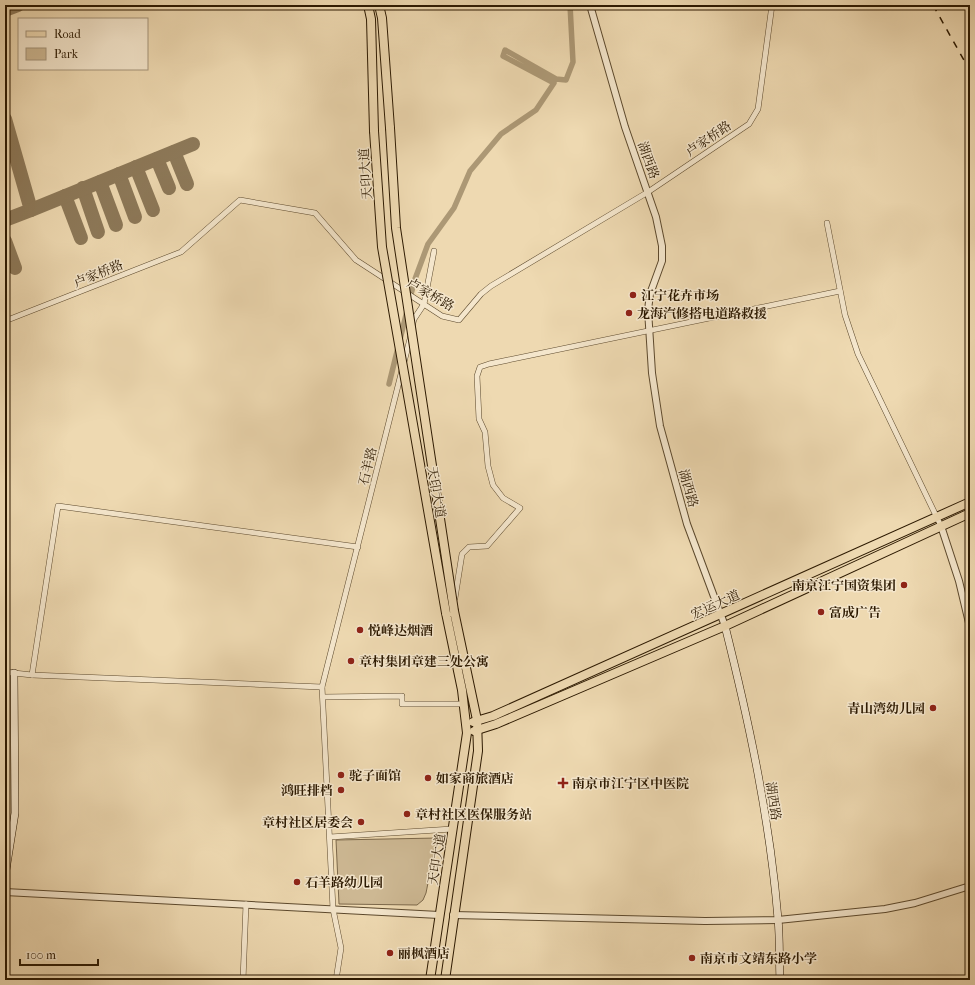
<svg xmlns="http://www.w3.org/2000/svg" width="975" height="985" font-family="'IM FELL French Canon','Noto Serif SC',serif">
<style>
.green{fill:#cdb893;stroke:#7c684a}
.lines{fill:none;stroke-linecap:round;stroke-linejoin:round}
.canal{stroke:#ac9875;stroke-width:5.5}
.taxiway{stroke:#8d7959;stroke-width:14}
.minor-casing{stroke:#5c492d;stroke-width:6}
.tertiary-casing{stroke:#5c492d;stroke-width:8}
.secondary-casing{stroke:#2c1901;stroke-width:8}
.primary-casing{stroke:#2c1901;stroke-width:10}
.minor{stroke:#f4e6cc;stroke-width:5}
.tertiary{stroke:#f4e6cc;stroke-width:6}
.secondary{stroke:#f4e6cc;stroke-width:7}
.primary{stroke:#eed9b1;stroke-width:8}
.rail{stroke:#2c1901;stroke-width:1.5;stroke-dasharray:7 7;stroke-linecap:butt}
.primary-bridge-casing{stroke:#2c1901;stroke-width:10;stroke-linecap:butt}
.primary-bridge{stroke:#eed9b1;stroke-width:8}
.poi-dot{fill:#8f2418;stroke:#f4e6cc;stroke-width:1.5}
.labels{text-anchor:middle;stroke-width:3;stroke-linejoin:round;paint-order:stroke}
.street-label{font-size:13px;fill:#2c1901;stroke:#f4e6cc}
.poi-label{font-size:13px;font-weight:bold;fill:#2c1901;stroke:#f4e6cc;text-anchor:start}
</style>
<rect width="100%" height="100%" fill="#eed9b1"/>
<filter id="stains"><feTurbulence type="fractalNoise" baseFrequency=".005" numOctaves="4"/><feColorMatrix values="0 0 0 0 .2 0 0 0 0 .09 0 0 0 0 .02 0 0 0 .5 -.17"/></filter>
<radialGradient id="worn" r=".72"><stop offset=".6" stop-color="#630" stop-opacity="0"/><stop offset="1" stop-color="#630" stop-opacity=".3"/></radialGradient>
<polygon class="green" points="437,838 426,893 423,900 417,905 339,904 336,840"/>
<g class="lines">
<g class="canal">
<polyline points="410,298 415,279 428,244 454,208 470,171 501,134 536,110 554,83 503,56 505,50 556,79 566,80 573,62 570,5"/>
<polyline points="389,384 407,311"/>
</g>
<g class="taxiway">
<polyline points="5,10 18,5"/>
<polyline points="5,119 31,210 5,220"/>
<polyline points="174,152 187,184"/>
<polyline points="157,159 169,188"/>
<polyline points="136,167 153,210"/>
<polyline points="119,174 135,217"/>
<polyline points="100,182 116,225"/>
<polyline points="83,188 98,232"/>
<polyline points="65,196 81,238"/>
<polyline points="31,210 193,144"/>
<polyline points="5,241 15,268"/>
</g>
<g class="minor-casing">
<g id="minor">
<polyline points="827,223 845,315 858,354 941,526"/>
<polyline points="5,321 181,252 240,200 315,213 356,260 442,316 459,320 481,294 491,286 648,192 749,124 758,109 772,5"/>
<polyline points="412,327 414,319 424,304 434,251"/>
<polyline points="404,362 411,335"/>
<polyline points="5,453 5,456"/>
<polyline points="455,598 462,554 469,547 487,546 520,508 503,498 493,485 488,466 485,432 479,419 477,376 480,367 489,364 840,291"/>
<polyline points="5,672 32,675"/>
<polyline points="322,687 32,675 58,506 358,547"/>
<polyline points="323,697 402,696 402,704 464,704"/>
<polyline points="330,837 452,829"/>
<polyline points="243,980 246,904"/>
<polyline points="336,980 341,948 333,909 322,687 402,370"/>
</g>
</g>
<g class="tertiary-casing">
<g id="tertiary">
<polyline points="590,5 625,127 656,217 662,246 662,261 650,294 648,310 652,373 660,426 687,524 725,626"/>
<polyline points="941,526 959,581 970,627"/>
<polyline points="5,892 439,915"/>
<polyline points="453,915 705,921 778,920 885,909 915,903 970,886"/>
</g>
</g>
<g class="secondary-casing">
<g id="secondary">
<path d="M725,626C749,722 770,820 778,919C780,939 779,960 780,980"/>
<polyline points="5,876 15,813 14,673"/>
</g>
</g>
<g class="primary-casing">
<g id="primary">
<polyline points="368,5 371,19 374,131"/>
<polyline points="379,5 382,18 390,128"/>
<polyline points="473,722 493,716 970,502"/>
<polyline points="474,731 496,724 725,626 970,513"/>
<polyline points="430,980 467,733 462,690 446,613 454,611 477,720 478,751 445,980"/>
</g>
</g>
<use href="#minor" class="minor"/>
<use href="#tertiary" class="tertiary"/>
<use href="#secondary" class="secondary"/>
<use href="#primary" class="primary"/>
<g class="rail">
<polyline points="933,5 970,71"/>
<polyline points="964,5 970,15"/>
</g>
<g class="primary-bridge-casing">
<g id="primary-bridge">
<polyline points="390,128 396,228 454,611"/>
<polyline points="374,131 382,247 446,613"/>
</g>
</g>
<use href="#primary-bridge" class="primary-bridge"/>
</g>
<g class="poi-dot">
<circle cx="633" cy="295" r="4"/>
<circle cx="629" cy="313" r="4"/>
<circle cx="904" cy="585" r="4"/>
<circle cx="821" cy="612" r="4"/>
<circle cx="360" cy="630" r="4"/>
<circle cx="351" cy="661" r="4"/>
<circle cx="933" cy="708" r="4"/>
<circle cx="341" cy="775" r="4"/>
<circle cx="428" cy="778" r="4"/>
<path d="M561 777h4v4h4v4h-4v4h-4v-4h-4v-4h4z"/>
<circle cx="341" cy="790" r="4"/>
<circle cx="407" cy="814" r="4"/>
<circle cx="361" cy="822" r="4"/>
<circle cx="297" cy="882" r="4"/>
<circle cx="390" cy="953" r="4"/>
<circle cx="692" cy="958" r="4"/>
</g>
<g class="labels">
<g class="street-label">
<text transform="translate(708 138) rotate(-34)" y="5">卢家桥路</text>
<text transform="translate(649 160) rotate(70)" y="5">湖西路</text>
<text transform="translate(365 174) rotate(-94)" y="5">天印大道</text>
<text transform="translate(98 273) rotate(-22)" y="5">卢家桥路</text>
<text transform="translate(431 294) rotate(30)" y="5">卢家桥路</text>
<text transform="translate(367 466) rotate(-76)" y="5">石羊路</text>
<text transform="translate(689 488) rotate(74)" y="5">湖西路</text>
<text transform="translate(437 492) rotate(80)" y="5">天印大道</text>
<text transform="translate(715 604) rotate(-24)" y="5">宏运大道</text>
<text transform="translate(774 801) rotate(81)" y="5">湖西路</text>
<text transform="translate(436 859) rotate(-81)" y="5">天印大道</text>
</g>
<g class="poi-label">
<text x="641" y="300">江宁花卉市场</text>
<text x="637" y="318">龙海汽修搭电道路救援</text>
<text x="896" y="590" text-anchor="end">南京江宁国资集团</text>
<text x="829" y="617">富成广告</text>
<text x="368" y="635">悦峰达烟酒</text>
<text x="359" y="666">章村集团章建三处公寓</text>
<text x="925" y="713" text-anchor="end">青山湾幼儿园</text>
<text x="349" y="780">驼子面馆</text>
<text x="436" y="783">如家商旅酒店</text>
<text x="572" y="788">南京市江宁区中医院</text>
<text x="333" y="795" text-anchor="end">鸿旺排档</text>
<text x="415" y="819">章村社区医保服务站</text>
<text x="353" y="827" text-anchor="end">章村社区居委会</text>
<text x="305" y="887">石羊路幼儿园</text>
<text x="398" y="958">丽枫酒店</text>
<text x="700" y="963">南京市文靖东路小学</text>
</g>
</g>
<rect width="975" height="985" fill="none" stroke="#eed9b1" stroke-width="20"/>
<rect x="6" y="6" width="963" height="973" fill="none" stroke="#2c1901" stroke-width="2"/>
<rect x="10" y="10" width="955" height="965" fill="none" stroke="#2c1901"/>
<rect x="18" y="18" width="130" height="52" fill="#f4e6cc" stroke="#a4947b"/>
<rect x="26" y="31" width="20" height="6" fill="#eed9b1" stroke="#a4947b"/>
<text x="54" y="38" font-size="12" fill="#2c1901">Road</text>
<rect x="26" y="48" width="20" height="12" fill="#cdb893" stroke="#a4947b"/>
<text x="54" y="58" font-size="12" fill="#2c1901">Park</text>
<path d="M20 959v6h78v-6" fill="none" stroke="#2c1901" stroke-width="2"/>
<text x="26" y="959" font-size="12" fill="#2c1901" stroke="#f4e6cc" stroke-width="3" paint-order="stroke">100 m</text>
<rect width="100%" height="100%" filter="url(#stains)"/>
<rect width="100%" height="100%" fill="url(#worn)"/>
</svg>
